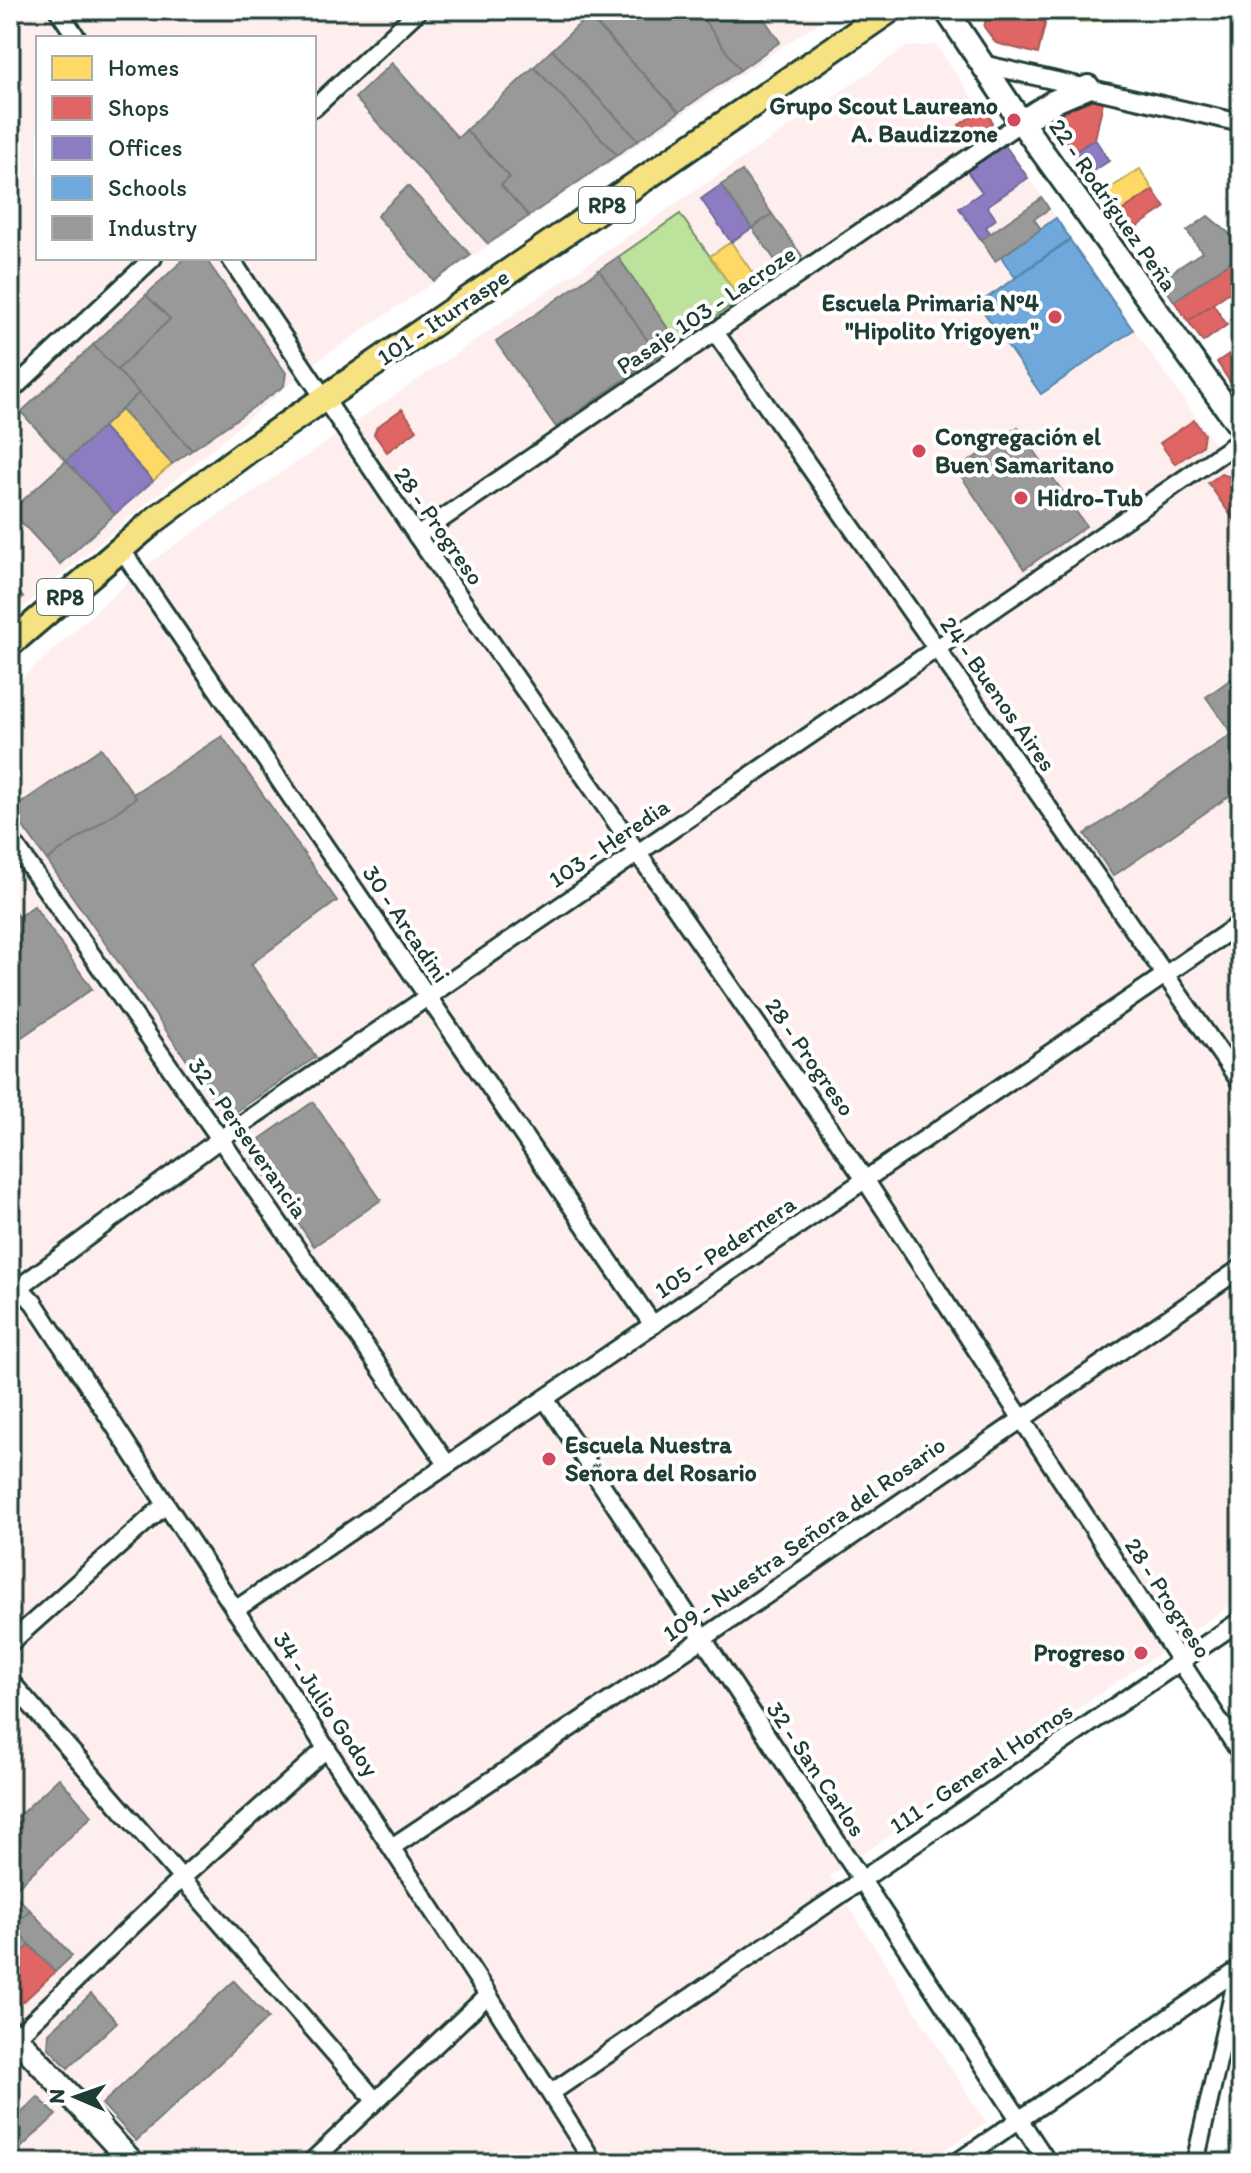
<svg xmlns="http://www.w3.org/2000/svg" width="1251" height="2173" font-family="Itim,sans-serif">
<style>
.built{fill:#feefee;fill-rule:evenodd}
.green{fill:#bce29c;stroke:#6e9068;stroke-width:2}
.homes{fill:#ffd966;stroke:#bcaa57;stroke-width:2}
.shops{fill:#e06666;stroke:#a65a57;stroke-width:2}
.offices{fill:#8e7cc3;stroke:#6d6998;stroke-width:2}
.schools{fill:#6fa8dc;stroke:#5788aa;stroke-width:2}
.industry{fill:#999;stroke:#747d7b;stroke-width:2}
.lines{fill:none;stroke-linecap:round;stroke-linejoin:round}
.street-casing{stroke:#1f3d34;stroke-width:22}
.secondary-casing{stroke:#1f3d34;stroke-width:28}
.primary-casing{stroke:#1f3d34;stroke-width:30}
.street{stroke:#fff;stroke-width:16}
.secondary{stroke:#fff;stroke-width:22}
.primary{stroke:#f7e281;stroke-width:24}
.poi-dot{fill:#d1495b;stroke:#fff;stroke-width:3}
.labels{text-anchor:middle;stroke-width:8;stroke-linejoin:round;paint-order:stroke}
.shield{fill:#fff;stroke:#627771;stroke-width:2}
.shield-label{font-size:22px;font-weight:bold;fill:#1f3d34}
.poi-label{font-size:24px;font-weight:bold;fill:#1f3d34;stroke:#fff;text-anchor:end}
.street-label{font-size:24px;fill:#1f3d34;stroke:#fff}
</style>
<rect width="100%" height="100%" fill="#fff"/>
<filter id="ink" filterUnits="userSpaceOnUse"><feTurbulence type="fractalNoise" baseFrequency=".0125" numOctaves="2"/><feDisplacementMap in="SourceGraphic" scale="16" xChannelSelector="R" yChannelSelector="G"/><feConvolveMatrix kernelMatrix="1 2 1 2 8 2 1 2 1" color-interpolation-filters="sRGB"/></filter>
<g filter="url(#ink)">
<g class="built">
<path d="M10,10H837L317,361L10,618ZM38,38H314V258H38Z"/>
<polygon points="936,45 1241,482 1241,1598 830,1876 986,2123 925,2163 10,2163 10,689 150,562 906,47"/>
</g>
<polygon class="green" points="680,214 740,299 678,343 618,257"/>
<g class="homes">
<polygon points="1076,10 1107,10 1111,20 1080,22"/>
<polygon points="1107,10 1134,10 1137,18 1111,20"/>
<polygon points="1140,169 1153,190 1114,216 1100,195"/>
<polygon points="731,242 761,285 740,299 710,256"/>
<polygon points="121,410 172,464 153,481 103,427"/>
</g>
<g class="shops">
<polygon points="1000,10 1040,10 1045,24 1038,54 996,43 984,27 987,15"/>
<polygon points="1160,10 1187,10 1189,15 1163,16"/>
<polygon points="1069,95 1103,102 1095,139 1073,153 1049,114"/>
<polygon points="985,107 992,122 989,134 971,145 959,125"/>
<polygon points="1153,190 1165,208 1126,234 1114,216"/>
<polygon points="1241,254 1241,284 1188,321 1174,301"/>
<polygon points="1213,304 1227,325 1203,342 1188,321"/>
<polygon points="1239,347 1241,379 1232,385 1217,362"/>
<polygon points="402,409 417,430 387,452 374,434 377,427"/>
<polygon points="1194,420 1204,434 1202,446 1175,464 1160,443"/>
<polygon points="1221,474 1235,478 1241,486 1241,530 1208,483"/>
<polygon points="30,1945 55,1972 20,2005 10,2004 10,1964"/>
</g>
<g class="offices">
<polygon points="1095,139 1109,161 1087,175 1073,153"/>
<polygon points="1004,144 1028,178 987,206 996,219 986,227 991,234 981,240 959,208 982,192 966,170"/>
<polygon points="721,185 752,228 731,242 701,199"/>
<polygon points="103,427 153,481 115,514 66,461"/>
</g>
<g class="schools">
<polygon points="1056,218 1070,239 1015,277 1001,257"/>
<polygon points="1070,240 1133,330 1041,394 978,304"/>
</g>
<g class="industry">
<polygon points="606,10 697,10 740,70 679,112 592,19"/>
<polygon points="697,10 758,10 780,42 740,70"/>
<polygon points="588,16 679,112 638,140 552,50"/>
<polygon points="552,50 638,140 617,155 534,67"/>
<polygon points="392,63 458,138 466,130 510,177 501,185 529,216 488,244 355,98"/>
<polygon points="534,67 617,155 529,216 501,185 510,177 466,130"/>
<polygon points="742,171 772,214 752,228 721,185"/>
<polygon points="408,186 471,255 434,281 377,216"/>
<polygon points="1042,198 1049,209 1034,219 1041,229 995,261 981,240"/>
<polygon points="772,214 802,256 782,270 752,228"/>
<polygon points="1208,216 1236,239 1241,239 1241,254 1174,301 1160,280 1202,252 1187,231"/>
<polygon points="618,257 678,343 658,356 599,270"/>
<polygon points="185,258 205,258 286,373 284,386 192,450 117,370 170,319 146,295"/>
<polygon points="599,270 658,356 556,427 496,342"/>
<polygon points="146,295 170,319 117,370 93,345"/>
<polygon points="93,345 139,393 66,461 21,412"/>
<polygon points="139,393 192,450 172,464 121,410"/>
<polygon points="1018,427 1086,526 1024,569 957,470"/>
<polygon points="66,461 115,514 60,564 11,511"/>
<polygon points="10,583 23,597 10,609"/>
<polygon points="1241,672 1241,728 1232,734 1206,697"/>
<polygon points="1232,734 1241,747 1241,788 1113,876 1085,834"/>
<polygon points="222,736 337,901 251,964 316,1057 234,1113 223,1112 47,860 136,798 133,794"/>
<polygon points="101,748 136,798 47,860 11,810"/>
<polygon points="10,905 18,917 34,906 92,989 10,1045"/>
<polygon points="313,1102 381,1200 314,1246 250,1153 251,1145"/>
<polygon points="59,1778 92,1816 10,1894 10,1824"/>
<polygon points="12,1892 30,1910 10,1929 10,1894"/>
<polygon points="30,1910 72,1956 55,1972 13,1926"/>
<polygon points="13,1926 30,1945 10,1964 10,1929"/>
<polygon points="234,1981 268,2018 136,2141 102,2104"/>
<polygon points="91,1994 117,2022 68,2068 48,2047 49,2033"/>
<polygon points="38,2097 56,2115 10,2158 10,2124"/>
<polygon points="90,2151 102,2163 77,2163"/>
</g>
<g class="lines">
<g class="street-casing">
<g id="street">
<polyline points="58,10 77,38"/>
<polyline points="982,64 1241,123"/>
<polyline points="314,108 419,10"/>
<polyline points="230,258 417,536 866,1181 1241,1754"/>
<polyline points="715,332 1241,1083"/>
<polyline points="10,392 153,258"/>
<polyline points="417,536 1021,122"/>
<polyline points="121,549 653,1325"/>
<polyline points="10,838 447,1464"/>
<polyline points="10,1277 34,1303 488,1995 594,2163"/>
<polyline points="10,1294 220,1139 1241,440"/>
<polyline points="546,1400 1048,2163"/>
<polyline points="235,1610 1241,923"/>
<polyline points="10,1643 166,1504"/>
<polyline points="10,1681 375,2100"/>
<polyline points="392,1847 701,1640 1241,1268"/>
<polyline points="10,2043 182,1878 327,1748"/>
<polyline points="551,2093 1241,1620"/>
<polyline points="310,2163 488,1995"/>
<polyline points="956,2163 1241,1968"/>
<polyline points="1195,2163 1239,1968"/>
</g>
</g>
<g class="secondary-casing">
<g id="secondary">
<polyline points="946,10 1021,122 1241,428"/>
<polyline points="1021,122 1053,102 1088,87"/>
<polyline points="10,2031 133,2163"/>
</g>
</g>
<g class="primary-casing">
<polyline id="primary" points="10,644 156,519 246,452 890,10"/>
</g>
<use href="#street" class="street"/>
<use href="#secondary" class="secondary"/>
<use href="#primary" class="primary"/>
</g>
</g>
<g class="poi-dot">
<circle cx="1014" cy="120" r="8"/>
<circle cx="1055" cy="317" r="8"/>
<circle cx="919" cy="451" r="8"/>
<circle cx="1021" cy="498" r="8"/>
<circle cx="549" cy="1459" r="8"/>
<circle cx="1141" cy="1653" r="8"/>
</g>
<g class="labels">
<g class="shield">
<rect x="579" y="187" width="56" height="36" rx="6"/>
<rect x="37" y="579" width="56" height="36" rx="6"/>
</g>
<g class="shield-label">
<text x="607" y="213">RP8</text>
<text x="65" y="605">RP8</text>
</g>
<g class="poi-label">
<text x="998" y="114">Grupo Scout Laureano<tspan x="998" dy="28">A. Baudizzone</tspan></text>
<text x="1039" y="311">Escuela Primaria Nº4<tspan x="1039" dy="28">"Hipolito Yrigoyen"</tspan></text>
<text x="935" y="445" text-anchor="start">Congregación el<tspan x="935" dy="28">Buen Samaritano</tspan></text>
<text x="1037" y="506" text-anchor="start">Hidro-Tub</text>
<text x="565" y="1453" text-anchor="start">Escuela Nuestra<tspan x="565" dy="28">Señora del Rosario</tspan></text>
<text x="1125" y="1661">Progreso</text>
</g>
<g class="street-label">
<text transform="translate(1113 205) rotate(55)" y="8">22 - Rodríguez Peña</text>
<text transform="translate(706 310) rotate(-34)" y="8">Pasaje 103 - Lacroze</text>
<text transform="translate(443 317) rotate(-34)" y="8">101 - Iturraspe</text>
<text transform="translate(439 526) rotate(55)" y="8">28 - Progreso</text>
<text transform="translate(998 694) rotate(55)" y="8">24 - Buenos Aires</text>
<text transform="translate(609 843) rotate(-34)" y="8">103 - Heredia</text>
<text transform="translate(406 924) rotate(56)" y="8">30 - Arcadini</text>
<text transform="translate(810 1057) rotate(55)" y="8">28 - Progreso</text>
<text transform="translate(248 1138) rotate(55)" y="8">32 - Perseverancia</text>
<text transform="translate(725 1247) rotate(-34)" y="8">105 - Pedernera</text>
<text transform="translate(804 1539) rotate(-35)" y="8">109 - Nuestra Señora del Rosario</text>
<text transform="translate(1168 1598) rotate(57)" y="8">28 - Progreso</text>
<text transform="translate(326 1704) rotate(56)" y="8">34 - Julio Godoy</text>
<text transform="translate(981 1768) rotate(-34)" y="8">111 - General Hornos</text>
<text transform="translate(816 1769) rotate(56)" y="8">32 - San Carlos</text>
</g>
</g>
<rect width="1251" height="2173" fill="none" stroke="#fff" stroke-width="40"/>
<rect x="20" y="20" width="1211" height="2133" fill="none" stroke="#1f3d34" stroke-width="3" filter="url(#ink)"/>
<rect x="36" y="36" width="280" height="224" fill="#ffffff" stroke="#a5b1ae" stroke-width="2"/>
<rect x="52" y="56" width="40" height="24" fill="#ffd966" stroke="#a5b1ae" stroke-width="2"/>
<text x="108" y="76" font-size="24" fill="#1f3d34">Homes</text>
<rect x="52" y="96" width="40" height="24" fill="#e06666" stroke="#a5b1ae" stroke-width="2"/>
<text x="108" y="116" font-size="24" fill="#1f3d34">Shops</text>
<rect x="52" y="136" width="40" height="24" fill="#8e7cc3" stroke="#a5b1ae" stroke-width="2"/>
<text x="108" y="156" font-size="24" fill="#1f3d34">Offices</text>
<rect x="52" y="176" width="40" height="24" fill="#6fa8dc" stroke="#a5b1ae" stroke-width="2"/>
<text x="108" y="196" font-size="24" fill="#1f3d34">Schools</text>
<rect x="52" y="216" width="40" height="24" fill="#999999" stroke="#a5b1ae" stroke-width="2"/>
<text x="108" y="236" font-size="24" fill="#1f3d34">Industry</text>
<g transform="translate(76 2097) rotate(272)" stroke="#ffffff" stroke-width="6" paint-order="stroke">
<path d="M0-6L14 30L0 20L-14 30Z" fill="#1f3d34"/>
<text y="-12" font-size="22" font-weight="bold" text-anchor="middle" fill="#1f3d34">N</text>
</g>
</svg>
